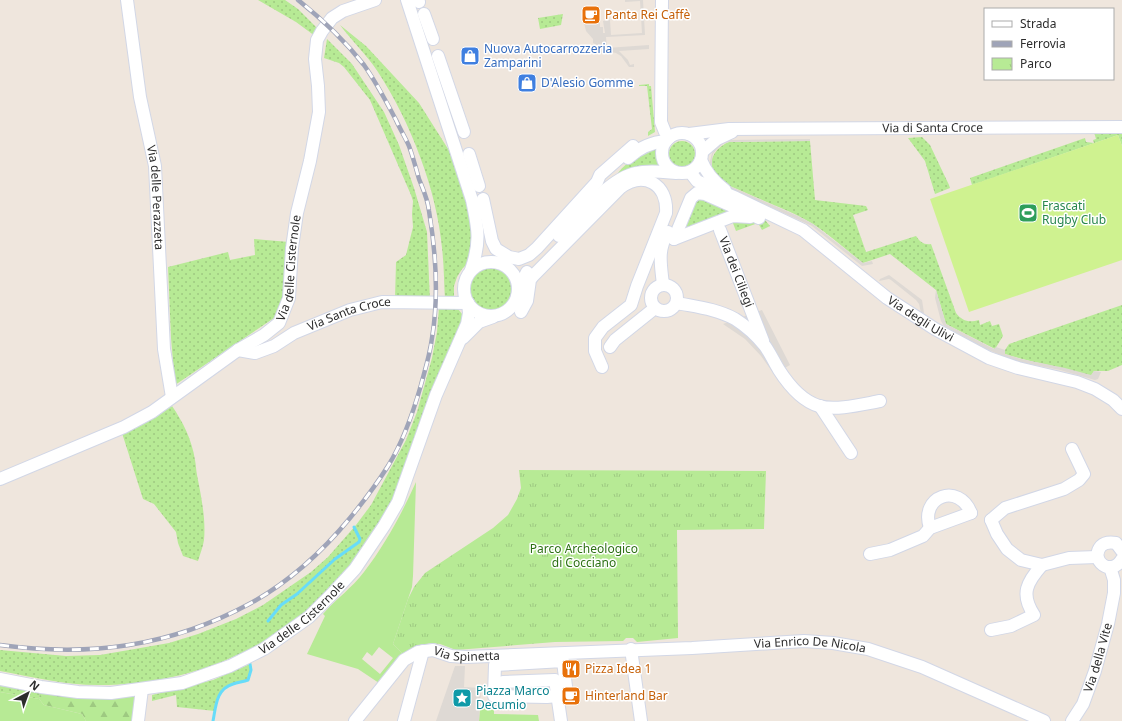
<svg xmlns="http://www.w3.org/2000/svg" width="1122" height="721" font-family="'Noto Sans',sans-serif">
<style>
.grass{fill:url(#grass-dots)}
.forest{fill:url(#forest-firs)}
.park{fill:url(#park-tufts)}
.garden{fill:#b7ea95;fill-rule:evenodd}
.pitch{fill:#cff290}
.plaza{fill:#ded9d4}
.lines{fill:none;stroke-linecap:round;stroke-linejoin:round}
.stream{stroke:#67dcf9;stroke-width:3}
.street-casing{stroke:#d2d7e6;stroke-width:14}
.street{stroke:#fff;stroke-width:12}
.rail-casing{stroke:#9fa4b8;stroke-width:4.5}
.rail{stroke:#fff;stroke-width:3;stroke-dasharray:9;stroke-linecap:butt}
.labels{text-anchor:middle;stroke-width:3;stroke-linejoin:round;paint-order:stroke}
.food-label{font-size:12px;fill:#c56008;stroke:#fff;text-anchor:start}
.shop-label{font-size:12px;fill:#366cbe;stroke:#fff;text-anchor:start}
.street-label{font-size:12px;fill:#2c2c2c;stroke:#fff}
.leisure-label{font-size:12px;fill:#27864d;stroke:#fff;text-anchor:start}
.park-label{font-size:12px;fill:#2d7114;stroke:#fff}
.culture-label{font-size:12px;fill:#0d838f;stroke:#fff;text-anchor:start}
</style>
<defs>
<pattern id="grass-dots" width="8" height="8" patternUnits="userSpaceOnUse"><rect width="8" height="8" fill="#b7ea95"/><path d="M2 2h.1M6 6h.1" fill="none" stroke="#9ec981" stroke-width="1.8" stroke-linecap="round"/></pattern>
<pattern id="forest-firs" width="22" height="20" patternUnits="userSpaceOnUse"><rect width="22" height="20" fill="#b7ea95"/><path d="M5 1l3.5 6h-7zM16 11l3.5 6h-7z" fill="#9ec981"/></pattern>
<pattern id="park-tufts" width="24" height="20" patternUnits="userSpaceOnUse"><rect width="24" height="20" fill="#b7ea95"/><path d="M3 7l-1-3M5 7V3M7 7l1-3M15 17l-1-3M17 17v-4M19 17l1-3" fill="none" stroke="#9ec981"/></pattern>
</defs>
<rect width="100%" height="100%" fill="#efe6dd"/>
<g class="grass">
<polygon points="258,0 285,0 298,9 320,31 315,36 296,22"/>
<polygon points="563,14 561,25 540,29 538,18"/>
<path d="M340,25L366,46L419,103L450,152L467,203L473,243L469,262L462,269L457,277L454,286V296L445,300C444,282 444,265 442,248C437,190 410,121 378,72C367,55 352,41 340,25Z"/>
<polygon points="327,39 352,64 384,112 399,145 414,188 427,232 430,301 395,299 396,262 406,255 413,227 412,214 413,201 411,195 370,100 344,67 339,63 324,58"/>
<polygon points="649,84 649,86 651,86 655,132 648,136 648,132 652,129 647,86 639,86 639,85"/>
<polygon points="1122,131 1122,146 1118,135 972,185 970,178 1085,138 1086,142 1094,143 1093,140 1096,139 1094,132"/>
<polygon points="922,137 930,145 949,185 950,188 935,194 925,161 908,138"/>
<path d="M810,141L815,200L866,206L868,210L853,215L866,252L916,236C920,242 924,245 931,244L956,313C962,321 969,323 979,320L980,325L990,321L992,326L999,324L1003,336L995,349L946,324L936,290L890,254L863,263C846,250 830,235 813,224C792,211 768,203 746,193C736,188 723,185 715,175C705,162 716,147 729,142Z"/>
<circle cx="682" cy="154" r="13"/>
<path d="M657,147L660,148V164L658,166H641L619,174L618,173C627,160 644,154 657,147Z"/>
<polygon points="694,195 765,220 770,226 762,230 758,223 736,231 731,218 674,239"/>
<polygon points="254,239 289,242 284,300 277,316 175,385 171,338 168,267 228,252 230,260 255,255"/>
<circle cx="492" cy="289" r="22"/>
<path d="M1122,305V365L1108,371H1094L1091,376C1062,367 1033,363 1005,354V350L1009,344Z"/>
<path d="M439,307L458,309L462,314L461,326L449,349L394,496C339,614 229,685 98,685C65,685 32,677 0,671V650L66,656L100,655L169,643L198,634L236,619L263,605L311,572L328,557L356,525L371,505L406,440L417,412L432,358L437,332Z"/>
<path d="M172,406C183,422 192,440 195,460C196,465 196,470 197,475C201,496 206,518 204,540C203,547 200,554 198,561L183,556L178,543L176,532L154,504L143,499L122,433Z"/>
<polygon points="250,664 251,670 248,680 225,687 218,696 215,711 177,707 176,695 152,701 152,695 213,680"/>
<polygon points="0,684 40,692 39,699 0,692"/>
</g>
<polygon class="forest" points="40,692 135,696 137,697 134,721 86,721 82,714 44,705 39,699"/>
<polygon class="park" points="519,470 766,471 764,529 677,530 678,638 637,642 633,638 626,638 623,641 555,642 456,650 440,644 431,643 415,647 403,654 393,644 408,599 414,587 425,573 493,528 508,515 517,499 521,488"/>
<g class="garden">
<path d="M416,482L413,576L412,587L393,644L403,654L379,683L358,669L307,654L325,616L323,614C336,599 352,588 364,572C385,545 402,513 416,482ZM379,647L393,658L380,674L362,659L367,652L372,656Z"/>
<polygon points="0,692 39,699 44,705 82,714 86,721 0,721"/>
<polygon points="480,706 494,707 494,714 538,715 539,721 479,721"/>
</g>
<polygon class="pitch" points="1118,135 1122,146 1122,260 969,312 930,199"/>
<g class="plaza">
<polygon points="625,0 643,0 645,35 606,37 607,48 649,45 649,49 619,51 628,60 630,65 634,64 634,67 629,67 621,56 616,53 605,51 604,48 593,43 593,39 586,31 584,23 600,21 600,27 603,27 603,33 605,33 603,21 610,20 611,35 642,33 640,1 625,2"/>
<polygon points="810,139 810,141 729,142 723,144 717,149 713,154 712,161 712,168 714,175 725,184 798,216 813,224 863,263 872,261 873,264 862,266 812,226 724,186 718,182 713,176 710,169 710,161 712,153 716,147 721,143 728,140"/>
<polygon points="889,275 922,300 924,313 921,313 919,304 916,300 891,280 889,279 879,281 880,279"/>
<polygon points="936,290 946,324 994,349 996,347 1005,350 1005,354 1021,359 1065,368 1091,375 1094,371 1101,372 1098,379 1095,380 1060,370 1014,361 984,348 944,326 941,321 935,298"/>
<polygon points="762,310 790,365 774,374 761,356 745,339 723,324"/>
<polygon points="455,666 465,666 464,687 481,688 479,721 436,721"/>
</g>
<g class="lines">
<g class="stream">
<polyline points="268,621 281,605 297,594 335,559 359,542 360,539 354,527"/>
<path d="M213,721C216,706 216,689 233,684C238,682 243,682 248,680L251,670L250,664"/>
</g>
<g class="street-casing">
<g id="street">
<path id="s1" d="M127,0L140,97L155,166L164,349L172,397"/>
<path d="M407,0L472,200C478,228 481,242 471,270"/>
<polyline points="418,0 419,2"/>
<polyline points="662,0 661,122 665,132 669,138"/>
<polyline points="424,14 433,39"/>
<polyline points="438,56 464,132"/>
<circle cx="682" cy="153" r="20"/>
<path id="s2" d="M689,134L729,129L1122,127"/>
<polyline points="702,152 717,139 732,132"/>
<polyline points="469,154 479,186"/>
<path d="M628,158C639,148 652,142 666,141"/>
<path d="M701,160C706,173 714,182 725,190"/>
<path id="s3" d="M690,172L697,181L734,197L803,230L887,298L935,329L989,358L1018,368L1077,382L1095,389L1113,400L1122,409"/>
<polyline points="483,199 492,241 496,249 509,257 519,259 529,255 537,248 597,182 600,175 633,146"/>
<path id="s4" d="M720,230L763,341"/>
<path d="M559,236C578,217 610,178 636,173C649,170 663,172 676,173"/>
<polyline points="674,239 691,198 697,193 705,194 759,218"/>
<polyline points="674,239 733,216 750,217"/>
<circle cx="491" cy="289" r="27"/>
<circle cx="664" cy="298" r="13"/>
<path d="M663,285C661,264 657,251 668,232"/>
<polyline points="517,297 522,282 527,272"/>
<path d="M677,303C697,307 717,309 735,319C746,326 757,336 765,346C770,353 774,362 779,370C788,384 802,401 819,406C836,411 863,404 880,401"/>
<path d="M521,312L527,301L530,280L533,276L620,188C644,170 668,184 666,213L637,286L631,305L603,327L595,338V351L602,367"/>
<polyline points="463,338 479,322 493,317"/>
<polyline points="610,347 615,340 655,308"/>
<path id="s5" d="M238,350L255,353L274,346L294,333L350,310L382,302L468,303"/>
<polyline points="820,406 851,453"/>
<path id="s6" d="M0,479L124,427L152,412L238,350L264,335L279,323L289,298L292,248L297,213L310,161L319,112L318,86L315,59L317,40L322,31L332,18L343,11L375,0"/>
<polyline points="991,520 1005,508 1064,489 1079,480 1084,474 1072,449"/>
<polyline points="991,520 997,534 1007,549 1021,560 1042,565 1069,558 1097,557"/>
<path d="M930,528C919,496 959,482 971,513"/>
<path d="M1122,551L1116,543C1110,542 1105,542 1101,546C1089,560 1111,578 1122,559"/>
<polyline points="870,554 890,550 923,536 930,528 971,513"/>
<path d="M991,630L1011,626L1034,615C1020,594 1027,582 1042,565"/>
<polyline points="631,649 641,721"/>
<polygon points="563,661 567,695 547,697 494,696 495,665"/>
<path id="s7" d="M0,679L41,687L78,692L111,693L182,683L230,666L264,649L309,617L331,595L355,569L384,526L398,502L436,395L467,324L469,313L468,303"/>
<polyline points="503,682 555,680 561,721"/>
<polyline points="138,721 142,689"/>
<path id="s8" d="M355,721L404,660L418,652L433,650L451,656L466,657L692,648L804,641L833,643L868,649L922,667L1044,721"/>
<polyline points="404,721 423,651"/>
<path id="s9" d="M1072,721L1083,704L1095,671L1108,624L1114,593V580L1110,567"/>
</g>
</g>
<use href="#street" class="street"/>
<g class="rail-casing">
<path id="rail" d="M0,645C90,657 170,647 251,603C289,582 322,552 350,518C364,501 376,485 388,466C403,442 413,413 421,385C425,370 430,354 432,338C439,296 436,253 429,211C428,200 423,189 419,179C416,168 413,157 409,146C405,137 400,129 396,120C386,101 376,82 364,65C345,41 322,19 298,0"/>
</g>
<use href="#rail" class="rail"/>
</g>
<defs>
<g id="cafe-square" transform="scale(1)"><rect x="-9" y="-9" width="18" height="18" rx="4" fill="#e8710a" stroke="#fff"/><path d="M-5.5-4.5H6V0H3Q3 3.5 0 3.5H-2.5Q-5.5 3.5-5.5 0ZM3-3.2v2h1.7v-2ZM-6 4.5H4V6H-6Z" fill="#fff"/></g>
<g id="shop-square" transform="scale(1)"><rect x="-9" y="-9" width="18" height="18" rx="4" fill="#3f7fe0" stroke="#fff"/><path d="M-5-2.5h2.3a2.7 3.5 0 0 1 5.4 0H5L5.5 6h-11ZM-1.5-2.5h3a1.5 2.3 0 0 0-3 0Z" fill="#fff"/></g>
<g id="stadium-square" transform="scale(1)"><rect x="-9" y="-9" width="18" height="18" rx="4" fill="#2e9e5b" stroke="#fff"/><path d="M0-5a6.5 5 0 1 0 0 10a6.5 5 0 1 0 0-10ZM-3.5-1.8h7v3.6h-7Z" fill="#fff"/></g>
<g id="restaurant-square" transform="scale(1)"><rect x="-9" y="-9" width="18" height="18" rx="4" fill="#e8710a" stroke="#fff"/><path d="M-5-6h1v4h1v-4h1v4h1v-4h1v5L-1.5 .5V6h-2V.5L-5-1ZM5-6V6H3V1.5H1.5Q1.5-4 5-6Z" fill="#fff"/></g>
<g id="sight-square" transform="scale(1)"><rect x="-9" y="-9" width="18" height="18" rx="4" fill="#0f9aa8" stroke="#fff"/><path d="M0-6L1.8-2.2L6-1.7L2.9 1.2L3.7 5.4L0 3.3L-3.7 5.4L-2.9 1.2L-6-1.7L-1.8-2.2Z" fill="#fff"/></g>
</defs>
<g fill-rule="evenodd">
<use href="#cafe-square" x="591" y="15"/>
<use href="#shop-square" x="470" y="56"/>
<use href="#shop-square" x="527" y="83"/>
<use href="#stadium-square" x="1028" y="213"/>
<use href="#restaurant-square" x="571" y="669"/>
<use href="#cafe-square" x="571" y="696"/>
<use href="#sight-square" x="462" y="698"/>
</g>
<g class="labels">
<g class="food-label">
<text x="605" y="19">Panta Rei Caffè</text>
<text x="585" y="673">Pizza Idea 1</text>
<text x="585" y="700">Hinterland Bar</text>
</g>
<g class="shop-label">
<text x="484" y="53">Nuova Autocarrozzeria<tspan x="484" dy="14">Zamparini</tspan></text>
<text x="541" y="87">D'Alesio Gomme</text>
</g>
<g class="street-label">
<text dy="4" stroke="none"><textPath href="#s2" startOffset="244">Via di Santa Croce</textPath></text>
<text dy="4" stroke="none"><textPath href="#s1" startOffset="200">Via delle Perazzeta</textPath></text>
<text dy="4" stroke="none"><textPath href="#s6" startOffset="378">Via delle Cisternole</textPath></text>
<text dy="4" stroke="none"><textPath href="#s4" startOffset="45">Via dei Ciliegi</textPath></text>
<text dy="4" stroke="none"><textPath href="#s5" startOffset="120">Via Santa Croce</textPath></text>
<text dy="4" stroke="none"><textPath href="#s3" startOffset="276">Via degli Ulivi</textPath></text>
<text dy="4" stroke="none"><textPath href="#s7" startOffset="322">Via delle Cisternole</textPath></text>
<text dy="4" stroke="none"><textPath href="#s8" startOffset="488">Via Enrico De Nicola</textPath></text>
<text dy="4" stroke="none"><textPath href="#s8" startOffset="144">Via Spinetta</textPath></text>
<text dy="4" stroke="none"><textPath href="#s9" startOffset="69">Via della Vite</textPath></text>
</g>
<g class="leisure-label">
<text x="1042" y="210">Frascati<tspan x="1042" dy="14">Rugby Club</tspan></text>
</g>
<g class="park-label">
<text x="584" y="553">Parco Archeologico<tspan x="584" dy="14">di Cocciano</tspan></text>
</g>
<g class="culture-label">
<text x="476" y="695">Piazza Marco<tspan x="476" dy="14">Decumio</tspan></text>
</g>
</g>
<rect x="984" y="8" width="130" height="72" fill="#ffffff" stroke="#ababab"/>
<rect x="992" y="21" width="20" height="6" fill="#ffffff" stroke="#ababab"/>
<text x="1020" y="28" font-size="12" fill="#2c2c2c">Strada</text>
<rect x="992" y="41" width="20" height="6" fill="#9fa4b8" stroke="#ababab"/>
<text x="1020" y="48" font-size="12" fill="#2c2c2c">Ferrovia</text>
<rect x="992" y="58" width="20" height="12" fill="url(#park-tufts)" stroke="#ababab"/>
<text x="1020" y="68" font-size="12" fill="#2c2c2c">Parco</text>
<g transform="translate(28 693) rotate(41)" stroke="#ffffff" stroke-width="3" paint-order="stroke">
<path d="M0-3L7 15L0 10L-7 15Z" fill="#2c2c2c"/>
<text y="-6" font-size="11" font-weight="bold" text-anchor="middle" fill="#2c2c2c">N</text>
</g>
</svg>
